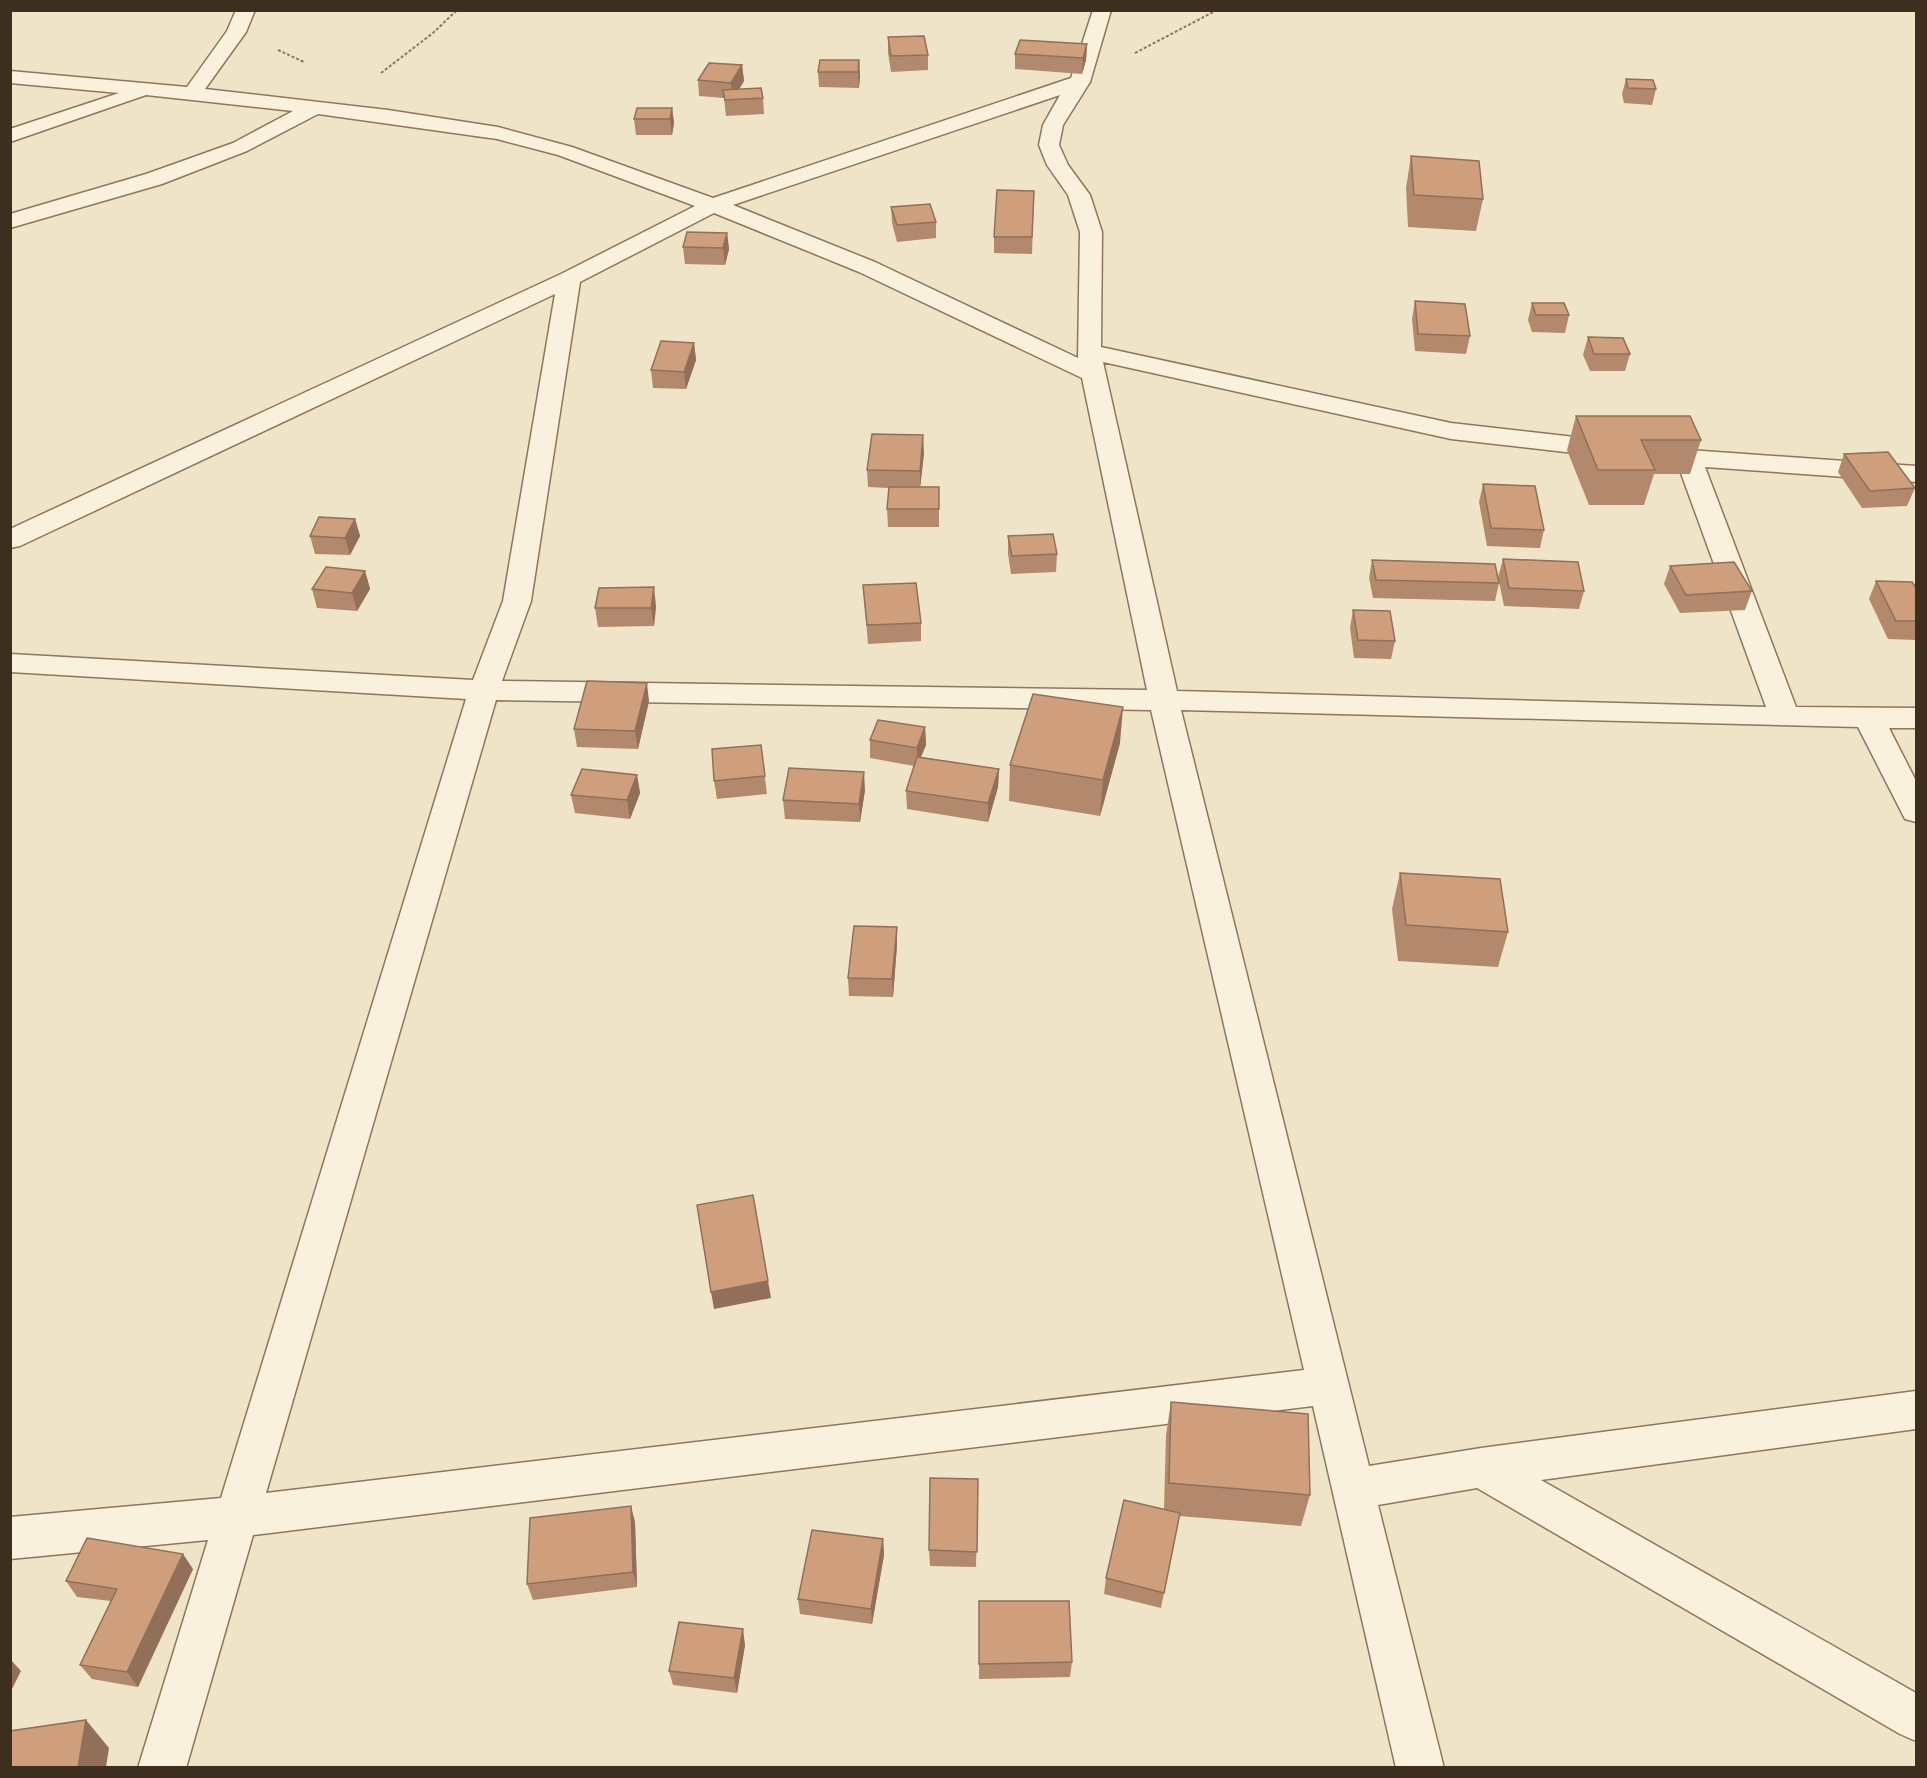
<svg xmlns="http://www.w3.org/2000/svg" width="1927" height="1778" font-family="Lora,serif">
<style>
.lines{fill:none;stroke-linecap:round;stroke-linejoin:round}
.minor-casing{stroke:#8d765c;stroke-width:3}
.path{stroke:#8d765c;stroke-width:2;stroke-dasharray:3 2;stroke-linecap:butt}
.minor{fill:#faf1dc;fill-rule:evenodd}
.wall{fill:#b2896c}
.shaded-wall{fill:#916f58}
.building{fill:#cf9f7d;stroke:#916f58;stroke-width:1.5}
</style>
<rect width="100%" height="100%" fill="#f0e4c8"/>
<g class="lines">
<g class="minor-casing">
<path id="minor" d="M236,10H255L246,32L205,89L388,110L498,127L572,147L713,198L1071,78L1093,10H1111L1090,82L1063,125L1059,145L1068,165L1090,195L1102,232L1101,347L1451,423L1689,450L1916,466V482L1705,467L1796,707L1916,708V728H1889L1916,781V822L1905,819L1858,727L1181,710L1369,1466L1481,1448L1916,1391V1429L1541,1480L1916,1693V1741L1900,1734L1477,1488L1378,1505L1444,1768H1396L1313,1406L253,1535L186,1768H138L208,1540L10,1559V1517L221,1498L466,699L10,672V654L473,680L503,601L555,294L20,546L10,548V529L561,274L695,206L558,155L497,139L318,114L247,151L162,184L10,228V214L146,174L233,143L293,111L146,95L10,142V129L119,93L10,83V71L187,87L227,31ZM1060,95L1043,125L1039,145L1047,165L1068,195L1080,232L1078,358L875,262L733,205ZM714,213L859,272L1082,378L1147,690L502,681L531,601L580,282ZM1103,362L1451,439L1678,465L1766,707L1177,691ZM496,700L1151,710L1304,1370L266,1493Z"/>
</g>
<g class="path">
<polyline points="278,50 304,62"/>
<polyline points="1135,53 1217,10"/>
<polyline points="381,73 433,33 457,10"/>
</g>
<use href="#minor" class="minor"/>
</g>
<g class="wall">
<polygon points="888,37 928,55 928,70 891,72 888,53"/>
<polygon points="1087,44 1086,60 1082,74 1015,69 1015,54"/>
<polygon points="859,60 860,76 859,88 819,87 818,72"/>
<polygon points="742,65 744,81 739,89 763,98 764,114 726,116 724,98 699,96 698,80"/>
<polygon points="1626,79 1656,89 1652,105 1624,103 1622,94"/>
<polygon points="672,108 674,123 672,135 636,135 634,119"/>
<polygon points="1411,156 1483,199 1476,231 1408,227 1406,188"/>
<polygon points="1034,191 1032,254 994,253 994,237"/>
<polygon points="891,207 936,222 936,238 897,242 892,223"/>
<polygon points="727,233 729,249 725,265 685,264 683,247"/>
<polygon points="1415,301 1470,336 1466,354 1415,351 1412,319"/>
<polygon points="1532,303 1569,315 1565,333 1532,332 1528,320"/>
<polygon points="1588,337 1630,354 1625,371 1590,371 1583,355"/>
<polygon points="694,343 696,360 686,389 653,388 651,370"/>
<polygon points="1576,416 1701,440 1690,474 1654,474 1644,505 1589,505 1567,450"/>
<polygon points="924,453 920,487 939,487 939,527 888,527 887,509 889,488 868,487 867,470"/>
<polygon points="1844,454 1915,488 1907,506 1862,508 1838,472"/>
<polygon points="1483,484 1544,530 1540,548 1487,546 1479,502"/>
<polygon points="355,519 360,536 350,555 315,554 310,536"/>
<polygon points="1008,536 1057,554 1056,572 1011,574 1008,554"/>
<polygon points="1503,559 1584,591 1579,609 1504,606 1498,577"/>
<polygon points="1372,560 1499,583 1495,601 1373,598 1369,578"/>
<polygon points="1670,566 1752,591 1745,610 1680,613 1664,584"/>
<polygon points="365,571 370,589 357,611 317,608 312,589"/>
<polygon points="1876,581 1917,589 1917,640 1888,639 1869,599"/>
<polygon points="863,585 921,623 921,641 868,644"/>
<polygon points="656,606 654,626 598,627 595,608"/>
<polygon points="1353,610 1395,641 1391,659 1354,658 1350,628"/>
<polygon points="649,701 638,749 577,747 574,729"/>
<polygon points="925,727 926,745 921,757 999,769 998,787 988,822 907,809 906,791 914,766 870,758 870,740"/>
<polygon points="1120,743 1100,816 1009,801 1010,765"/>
<polygon points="761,745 767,794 717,799 714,781"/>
<polygon points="637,775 640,793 630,819 575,813 571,795"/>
<polygon points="865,790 860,822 785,819 783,800"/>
<polygon points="1400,873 1508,932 1498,967 1398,961 1392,909"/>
<polygon points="897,945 893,997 849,996 848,978"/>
<polygon points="1171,1402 1310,1495 1301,1526 1179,1516 1161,1608 1104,1594 1106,1578 1164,1509 1166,1435"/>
<polygon points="978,1479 976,1567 930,1566 929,1550"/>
<polygon points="635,1522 637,1587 533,1600 527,1584"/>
<polygon points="883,1539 884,1555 872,1624 800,1614 798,1599"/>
<polygon points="193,1569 138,1687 92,1679 80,1665 111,1601 77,1597 66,1581"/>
<polygon points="979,1601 1072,1662 1070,1677 979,1679"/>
<polygon points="745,1645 737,1693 673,1685 669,1671"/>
</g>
<g class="shaded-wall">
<polygon points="1087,44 1086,60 1082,74 1083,58"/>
<polygon points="859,60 860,76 859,88 858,72"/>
<polygon points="742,65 744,81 733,99 731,83"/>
<polygon points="672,108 674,123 672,135 670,119"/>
<polygon points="727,233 729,249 725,265 723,248"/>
<polygon points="694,343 696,360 686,389 684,372"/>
<polygon points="923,435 924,453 920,489 920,471"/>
<polygon points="355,519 360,536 350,555 345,538"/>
<polygon points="365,571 370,589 357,611 352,593"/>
<polygon points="654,587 656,606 654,626 651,608"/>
<polygon points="647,683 649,701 638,749 635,731"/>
<polygon points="1123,707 1120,743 1100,816 1103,780"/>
<polygon points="925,727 926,745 917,766 917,748"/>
<polygon points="999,769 998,787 988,822 988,803"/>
<polygon points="864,772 865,790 860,822 859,804"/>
<polygon points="637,775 640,793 630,819 627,800"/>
<polygon points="897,927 897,945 893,997 892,979"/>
<polygon points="768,1281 771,1298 714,1309 711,1292"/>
<polygon points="631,1506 635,1522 637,1587 633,1572"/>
<polygon points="883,1539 884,1555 872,1624 871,1609"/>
<polygon points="183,1554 193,1569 138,1687 127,1672"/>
<polygon points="743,1629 745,1645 737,1693 734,1678"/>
<polygon points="10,1659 21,1671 10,1693"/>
<polygon points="86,1720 109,1748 106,1767 78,1767"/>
</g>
<g class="building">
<polygon points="924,36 928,55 891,56 888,37"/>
<polygon points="1020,40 1087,44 1083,58 1015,54"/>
<polygon points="820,60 859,60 858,72 818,72"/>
<polygon points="709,63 742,65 731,83 698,80"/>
<polygon points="1626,79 1653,80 1656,89 1628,88"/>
<polygon points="761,88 763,98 725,100 723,90"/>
<polygon points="637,108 672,108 670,119 634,119"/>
<polygon points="1411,156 1479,161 1483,199 1414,195"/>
<polygon points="997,190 1034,191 1032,237 994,237"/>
<polygon points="930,204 936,222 897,225 891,207"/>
<polygon points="687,232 727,233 723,248 683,247"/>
<polygon points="1415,301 1465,304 1470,336 1418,334"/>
<polygon points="1532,303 1564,303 1569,315 1536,315"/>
<polygon points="1588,337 1623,338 1630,354 1594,354"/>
<polygon points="661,341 694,343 684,372 651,370"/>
<polygon points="1576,416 1690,416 1701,440 1641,440 1655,470 1598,470"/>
<polygon points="872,434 923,435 920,471 867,470"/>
<polygon points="1888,452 1915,488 1870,491 1844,454"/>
<polygon points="1483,484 1535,486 1544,530 1491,528"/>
<polygon points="889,487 939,487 939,509 887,509"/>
<polygon points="319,517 355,519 345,538 310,536"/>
<polygon points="1053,534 1057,554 1012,556 1008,536"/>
<polygon points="1503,559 1578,562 1584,591 1509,588"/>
<polygon points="1372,560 1495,564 1499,583 1376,580"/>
<polygon points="1734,562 1752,591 1686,595 1670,566"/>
<polygon points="326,567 365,571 352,593 312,589"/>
<polygon points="1876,581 1912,582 1917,589 1917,621 1896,621"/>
<polygon points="916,583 921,623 867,625 863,585"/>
<polygon points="654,587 651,608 595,608 599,588"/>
<polygon points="1353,610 1390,611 1395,641 1358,640"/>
<polygon points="587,681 647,683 635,731 574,729"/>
<polygon points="1033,694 1123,707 1103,780 1010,765"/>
<polygon points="878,720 925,727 917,748 870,740"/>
<polygon points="761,745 765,776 714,781 712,749"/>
<polygon points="917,757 999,769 988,803 906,791"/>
<polygon points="789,768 864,772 859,804 783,800"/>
<polygon points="582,769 637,775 627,800 571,795"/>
<polygon points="1400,873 1500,879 1508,932 1406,925"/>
<polygon points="854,926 897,927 892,979 848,978"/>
<polygon points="753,1195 768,1281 711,1292 697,1205"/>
<polygon points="1171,1402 1308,1414 1310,1495 1169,1483"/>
<polygon points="930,1478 978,1479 977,1552 929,1550"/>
<polygon points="1124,1500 1180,1513 1164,1593 1106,1578"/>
<polygon points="631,1506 633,1572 527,1584 530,1518"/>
<polygon points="812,1530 883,1539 871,1609 798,1599"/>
<polygon points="87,1538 183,1554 127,1672 80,1665 117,1589 66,1581"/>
<polygon points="979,1601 1069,1601 1072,1662 979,1664"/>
<polygon points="679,1622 743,1629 734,1678 669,1671"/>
<polygon points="86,1720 78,1767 10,1767 10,1731"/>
</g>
<rect width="1927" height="1778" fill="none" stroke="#3d2e20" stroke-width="24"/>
</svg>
